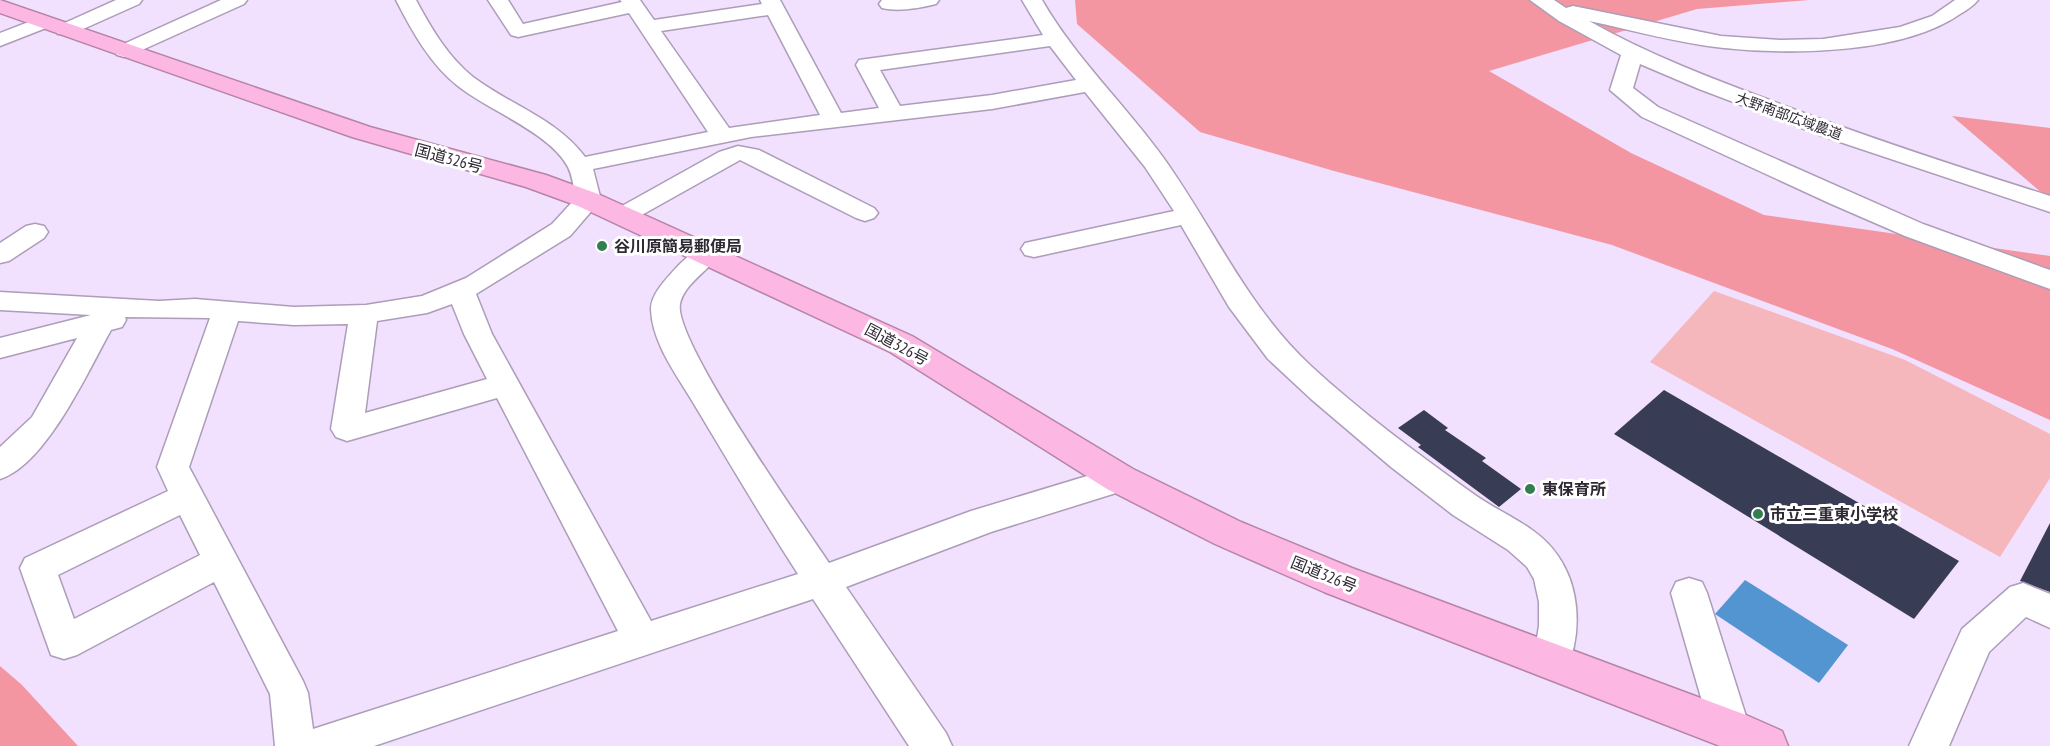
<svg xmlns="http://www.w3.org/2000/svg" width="2050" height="746" font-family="'PT Sans Narrow','Noto Sans JP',sans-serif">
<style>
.green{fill:#f5b6bc}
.forest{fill:#f496a1}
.water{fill:#5395d1}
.building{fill:#393c55}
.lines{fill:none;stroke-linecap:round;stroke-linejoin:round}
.minor-casing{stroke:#ac9db8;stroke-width:3}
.highway-casing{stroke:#b585a6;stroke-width:3}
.minor{fill:#fff;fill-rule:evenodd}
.highway{fill:#fdb7e3;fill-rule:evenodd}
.poi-dot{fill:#317f4f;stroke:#fff;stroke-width:2}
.labels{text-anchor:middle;stroke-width:6;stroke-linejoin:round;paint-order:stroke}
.far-street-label{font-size:14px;fill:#2f2934;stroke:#fff}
.street-label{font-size:16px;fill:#2f2934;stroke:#fff}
.poi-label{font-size:16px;font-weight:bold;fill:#2f2934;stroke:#fff;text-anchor:start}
</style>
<rect width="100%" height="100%" fill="#f1e0fe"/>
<polygon class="green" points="1714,291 1905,360 2050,434 2050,478 2000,557 1650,362"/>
<g class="forest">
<polygon points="1075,0 1809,0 1697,9 1489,71 1631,153 1764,215 2050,256 2050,420 1892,349 1612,245 1334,171 1200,132 1077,24"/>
<polygon points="1952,116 2050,128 2050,200"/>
<polygon points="0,666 22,685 78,746 0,746"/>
</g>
<polygon class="water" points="1745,580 1848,645 1819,683 1715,614"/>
<g class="building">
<polygon points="1664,390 1959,561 1914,619 1614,434"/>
<polygon points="1424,410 1448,428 1445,430 1486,458 1482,461 1521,489 1499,507 1418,447 1421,445 1398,428"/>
<polygon points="2050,523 2050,592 2020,581"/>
</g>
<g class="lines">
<g class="minor-casing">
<g id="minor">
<polygon points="116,0 142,0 139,4 72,34 58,34 55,30 58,26"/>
<polygon points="221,0 247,0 244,4 131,55 124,57 117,55 114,51 117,47"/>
<path d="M396,0H416C431,28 448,57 473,77C510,105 557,119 585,157L708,132L629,13L518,37L511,35L488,0H508L523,24L622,2L620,0H640L654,20L762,4L760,0H780L841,113L879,108L856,65L859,60L1043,35L1022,0H1042C1076,59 1125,104 1165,160C1214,229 1248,308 1311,366C1362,413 1419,455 1475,495C1503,515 1538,526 1558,556C1581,589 1582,637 1565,673L1552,678L1539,673L1533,661L1539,626V602L1534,579L1527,567L1508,550L1453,515L1391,467L1311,399L1268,359L1229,307L1181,225L1034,257L1025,255L1021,249L1025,243L1174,211L1145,167L1085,92L992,109L751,137L593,169L601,200L570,236L476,294L492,334L651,621L798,574C763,520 730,464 697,409C680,379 652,345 651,309C651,294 667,278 677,267C689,255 698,245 715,249L719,255C708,271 684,284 680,304C673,340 803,524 829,563L971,511L1120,466L1132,470L1136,479L1132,488L991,532L846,587L946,733L952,746H909L813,599L374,746H275L270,694L214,582L77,655L64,659L51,655L20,568L25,558L168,491L157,467L210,318L125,317L126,320L122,327L111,330C88,371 46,465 0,479V447L32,417L77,338L0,358V338L91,315L0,310V292L159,301L195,299L294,307L366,305L422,296L466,278L552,224L575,199C574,189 573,177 568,167C550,133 488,110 458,86C430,64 412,31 396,0ZM768,15L820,115L729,128L661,31ZM1050,46L1076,80L992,95L900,106L880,70ZM452,304L464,334L487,379L365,413L377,321L427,313ZM238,321L294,325L348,324L331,429L336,437L347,441L497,398L618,631L313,729L308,693L303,681L189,467ZM180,515L200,555L74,619L58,575Z"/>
<path d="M882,0H939L936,4C920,8 898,12 882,8L879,4Z"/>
<path d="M1530,0H1554L1566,8L1573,6L1721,36L1780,40L1823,39L1900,27L1932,16L1955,0H1978C1973,6 1967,10 1960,14C1903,54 1792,55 1724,48C1681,44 1632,30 1589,21C1649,55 1713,79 1777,103C1867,137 1958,167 2050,196V212L1828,138L1699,89L1640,64L1633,88L1658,107L1923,224L2050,270V289L1905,236L1829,203L1642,117L1610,90L1621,55L1559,21Z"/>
<polygon points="44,16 51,18 54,22 51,26 0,46 0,33"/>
<polygon points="738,146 759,150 874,208 878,213 874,218 865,221 856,218 740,160 631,221 622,224 613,221 609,216 613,211 719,152"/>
<polygon points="35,224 44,226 48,232 44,238 9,261 0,263 0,243 26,226"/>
<polygon points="1689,578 1702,582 1707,593 1750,729 1744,742 1734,746 1716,742 1710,729 1671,593 1676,582"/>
<polygon points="2023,583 2050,594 2050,628 2026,617 1989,652 1949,746 1909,746 1962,629 2010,587"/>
</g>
</g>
<g class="highway-casing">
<polygon id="highway" points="0,0 370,127 546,175 598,194 912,336 1133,469 1241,522 1352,568 1746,715 1782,731 1788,746 1720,746 1324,592 1215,544 1107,489 890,352 578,206 526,187 352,137 0,13"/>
</g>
<use href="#minor" class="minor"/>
<use href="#highway" class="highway"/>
</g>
<g class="poi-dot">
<circle cx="602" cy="246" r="6"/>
<circle cx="1530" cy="489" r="6"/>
<circle cx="1758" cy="514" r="6"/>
</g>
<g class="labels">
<g class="far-street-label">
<text transform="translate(1789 116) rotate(20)" y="5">大野南部広域農道</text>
</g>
<g class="street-label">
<text transform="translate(449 158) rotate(15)" y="6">国道326号</text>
<text transform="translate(897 344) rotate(28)" y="6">国道326号</text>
<text transform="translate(1324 574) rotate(22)" y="6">国道326号</text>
</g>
<g class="poi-label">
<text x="614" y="252">谷川原簡易郵便局</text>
<text x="1542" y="495">東保育所</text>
<text x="1770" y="520">市立三重東小学校</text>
</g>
</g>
</svg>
